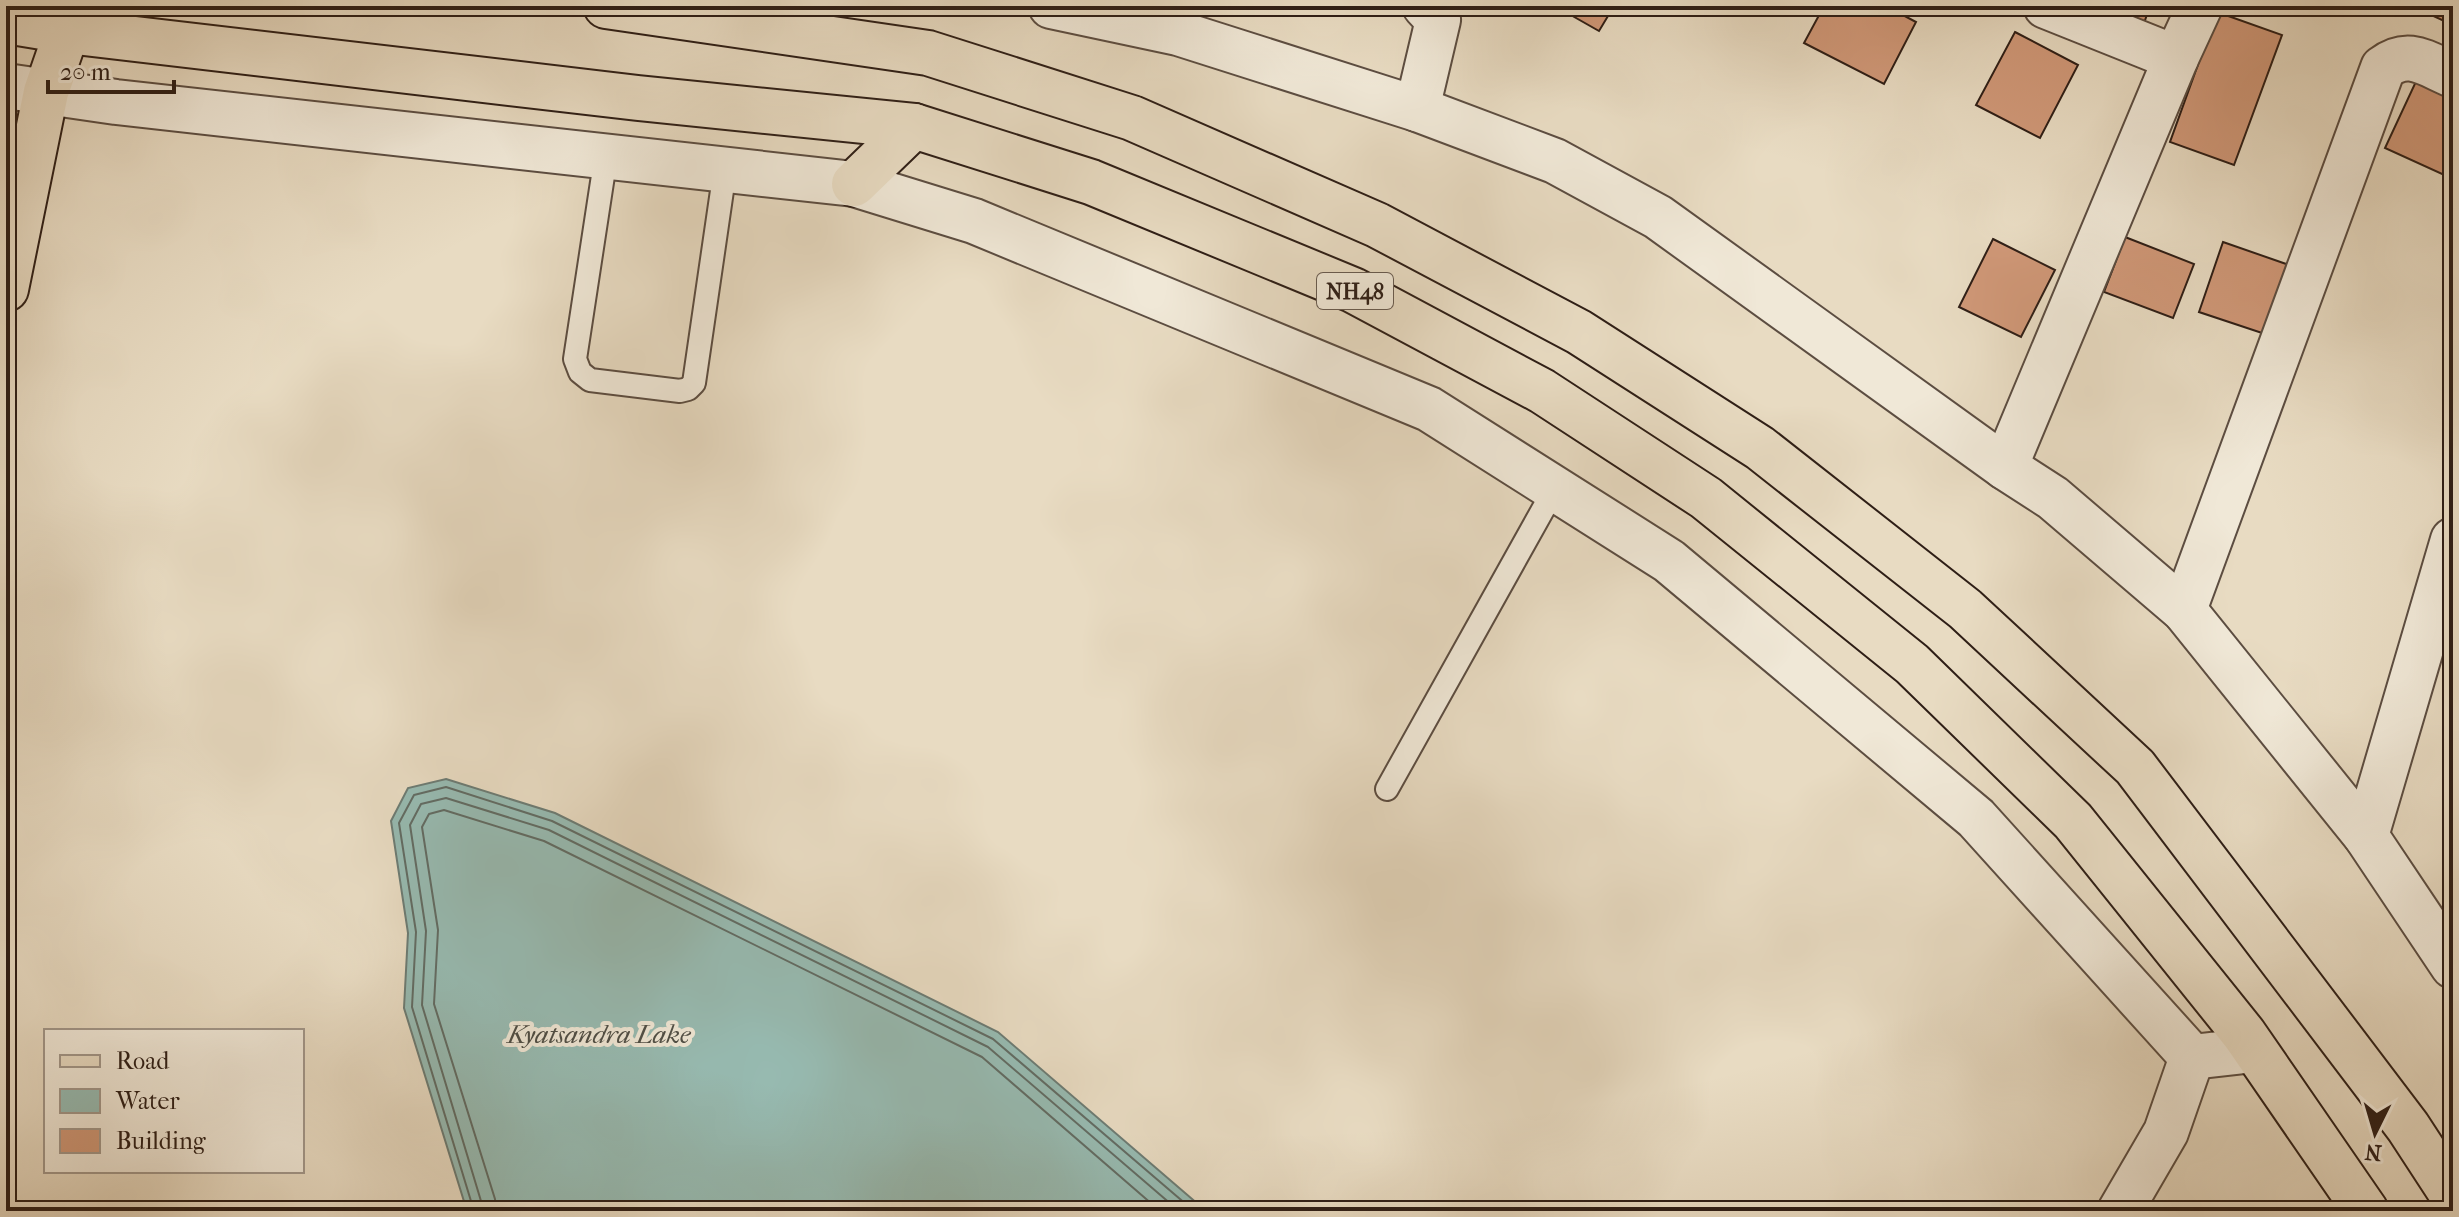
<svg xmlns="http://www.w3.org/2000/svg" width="2459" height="1217" font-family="'IM FELL French Canon',serif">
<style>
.water{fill:#97bbb2;stroke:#6d7c74;stroke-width:2}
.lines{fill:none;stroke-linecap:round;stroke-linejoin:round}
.shore{stroke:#626c64;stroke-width:2}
.building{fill:#d09878;stroke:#2e1e16;stroke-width:2}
.service-casing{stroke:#5c4d41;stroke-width:26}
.minor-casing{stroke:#5c4d41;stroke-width:48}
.tertiary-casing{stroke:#5c4d41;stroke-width:48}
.primary-casing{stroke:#2e1e16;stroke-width:48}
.trunk-casing{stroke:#2e1e16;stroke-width:48}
.service{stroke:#f0e8d7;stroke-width:22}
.minor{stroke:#f0e8d7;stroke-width:44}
.tertiary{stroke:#f0e8d7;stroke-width:44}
.primary{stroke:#e8dbc2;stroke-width:44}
.trunk{stroke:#e8dbc2;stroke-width:44}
.labels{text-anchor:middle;stroke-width:8;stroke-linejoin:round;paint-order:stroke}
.shield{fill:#f0e8d7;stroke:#685b50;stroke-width:2}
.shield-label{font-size:22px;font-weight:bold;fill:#2e1e16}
.water-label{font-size:26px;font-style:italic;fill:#4e4d45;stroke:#f0e8d7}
</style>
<rect width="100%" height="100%" fill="#e8dbc2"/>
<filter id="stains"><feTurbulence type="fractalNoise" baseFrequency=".0025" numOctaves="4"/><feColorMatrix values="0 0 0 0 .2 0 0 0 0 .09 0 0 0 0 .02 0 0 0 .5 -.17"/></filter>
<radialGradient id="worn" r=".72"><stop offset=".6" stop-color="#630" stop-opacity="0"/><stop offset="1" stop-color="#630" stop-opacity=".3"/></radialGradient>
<polygon class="water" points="446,779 555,813 998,1032 1206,1211 467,1211 404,1008 408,933 391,821 408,788"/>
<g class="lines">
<g class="shore">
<polyline points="474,1211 412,1007 416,932 399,823 414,795 446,787 552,821 993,1039 1194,1211"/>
<polyline points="484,1211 422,1005 426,931 410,825 421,804 446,798 549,830 988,1047 1179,1211"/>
<polyline points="496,1211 495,1199 434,1004 438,930 422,827 429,814 444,810 544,841 982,1057 1160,1211"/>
</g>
</g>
<g class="building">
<polygon points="1555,6 1614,6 1599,31"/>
<polygon points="1824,6 1886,6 1916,22 1884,84 1804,43"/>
<polygon points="2088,6 2150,6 2143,26"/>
<polygon points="2412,6 2451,6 2444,21"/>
<polygon points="2217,12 2282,35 2234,165 2170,142"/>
<polygon points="2015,32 2078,65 2040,138 1976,105"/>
<polygon points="2419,75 2453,91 2453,179 2385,148"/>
<polygon points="2125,237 2194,264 2173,318 2104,292"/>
<polygon points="1993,239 2055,270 2021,337 1959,307"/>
<polygon points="2223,242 2292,266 2268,335 2199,312"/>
</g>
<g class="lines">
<g class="service-casing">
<g id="service">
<polyline points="606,156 575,359 580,372 590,380 680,391 688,389 694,383 725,170"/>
<polyline points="1387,789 1555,488"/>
</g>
</g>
<g class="minor-casing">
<g id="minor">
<polyline points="2046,6 2176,58"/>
<polyline points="1417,109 1438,20 1425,6"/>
<polyline points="2005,467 2176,58 2200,6"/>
<path d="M2184,610L2383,68C2409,48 2426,64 2453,75"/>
<polyline points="2366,836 2453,540"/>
<polyline points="2120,1211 2166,1132 2192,1057"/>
</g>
</g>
<g class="tertiary-casing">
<g id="tertiary">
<polyline points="1051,6 1178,33 1417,109 1555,161 1658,217 2005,467 2053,498 2184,610 2366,836 2453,966"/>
<polyline points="6,86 116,102 854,184 974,221 1429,409 1669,561 1976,818 2192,1057 2254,1050"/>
</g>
</g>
<g class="primary-casing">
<polyline id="primary" points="6,289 46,92 67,31 70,6"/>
</g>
<g class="trunk-casing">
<g id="trunk">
<polyline points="606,6 928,53 1132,118 1377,225 1579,332 1760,448 1965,609 2135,767 2408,1127 2453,1196"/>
<polyline points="6,21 67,31 638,98 914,126 1091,182 1353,290 1542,391 1706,498 1912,664 2073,821 2244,1034 2366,1211"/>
<polyline points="854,184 914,126"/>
</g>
</g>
<use href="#service" class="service"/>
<use href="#minor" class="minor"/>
<use href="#tertiary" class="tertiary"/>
<use href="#primary" class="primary"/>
<use href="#trunk" class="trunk"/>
</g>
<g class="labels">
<rect class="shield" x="1317" y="273" width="76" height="36" rx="6"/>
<g class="shield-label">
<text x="1355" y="299">NH48</text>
</g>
<g class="water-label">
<text x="599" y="1043">Kyatsandra Lake</text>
</g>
</g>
<rect width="2459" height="1217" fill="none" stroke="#e8dbc2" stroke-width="32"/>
<rect x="8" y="8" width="2443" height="1201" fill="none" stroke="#2e1e16" stroke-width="4"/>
<rect x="16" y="16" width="2427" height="1185" fill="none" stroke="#2e1e16" stroke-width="2"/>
<rect x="44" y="1029" width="260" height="144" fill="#f0e8d7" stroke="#a2978a" stroke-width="2"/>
<rect x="60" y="1055" width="40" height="12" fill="#e8dbc2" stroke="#a2978a" stroke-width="2"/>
<text x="116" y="1069" font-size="24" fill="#2e1e16">Road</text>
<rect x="60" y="1089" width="40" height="24" fill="#97bbb2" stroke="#a2978a" stroke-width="2"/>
<text x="116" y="1109" font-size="24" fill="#2e1e16">Water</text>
<rect x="60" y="1129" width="40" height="24" fill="#d09878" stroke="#a2978a" stroke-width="2"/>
<text x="116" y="1149" font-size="24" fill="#2e1e16">Building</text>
<g transform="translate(2375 1133) rotate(185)" stroke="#f0e8d7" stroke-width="6" paint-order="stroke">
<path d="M0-6L14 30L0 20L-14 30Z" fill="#2e1e16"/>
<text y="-12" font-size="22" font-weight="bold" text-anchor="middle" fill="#2e1e16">N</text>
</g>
<path d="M48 80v12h126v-12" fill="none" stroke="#2e1e16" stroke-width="4"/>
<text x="60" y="80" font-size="24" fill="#2e1e16" stroke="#f0e8d7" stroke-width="6" paint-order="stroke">20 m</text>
<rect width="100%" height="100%" filter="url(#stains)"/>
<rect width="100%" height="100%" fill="url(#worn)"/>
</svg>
